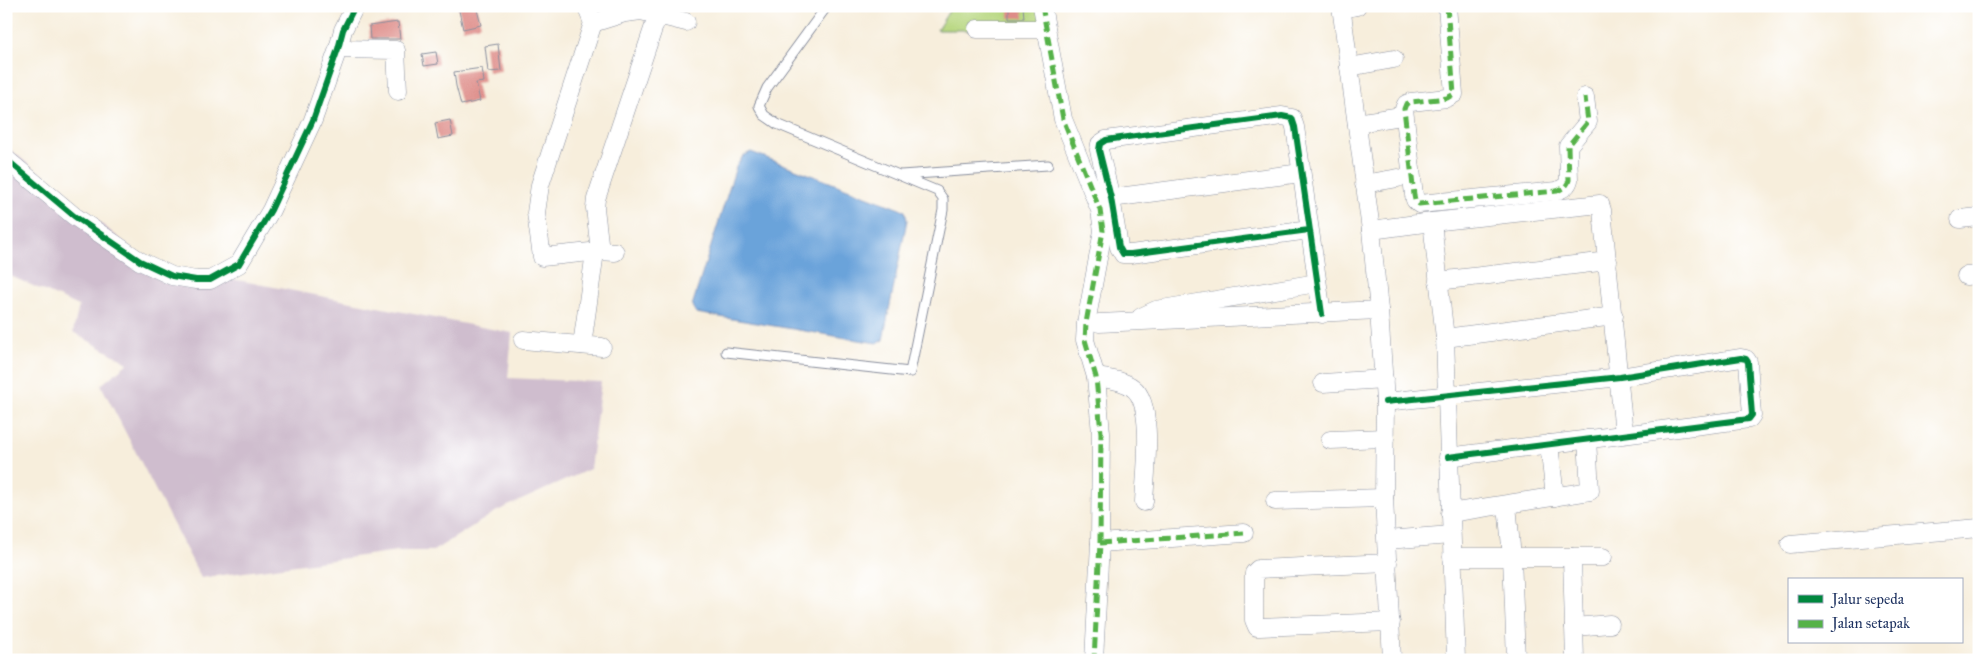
<svg xmlns="http://www.w3.org/2000/svg" width="1985" height="666" font-family="'IM FELL Great Primer',serif">
<style>
.industrial{fill:#cfbdce}
.green{fill:#b6d67d;stroke:#68826e}
.water{fill:#6ba3da;stroke:#43699c}
.building{fill:#de8c88}
.lines{fill:none;stroke-linecap:round;stroke-linejoin:round}
.service-casing{stroke:#898e9d;stroke-width:11}
.minor-casing{stroke:#898e9d;stroke-width:19}
.service{stroke:#fff;stroke-width:9}
.minor{stroke:#fff;stroke-width:18}
.quiet{stroke:#55b248;stroke-width:5;stroke-dasharray:10 5;stroke-linecap:butt}
.cycleway-casing{stroke:#fff;stroke-width:9}
.cycleway{stroke:#00873e;stroke-width:6}
</style>
<rect width="100%" height="100%" fill="#fff"/>
<filter id="ink" filterUnits="userSpaceOnUse"><feTurbulence type="fractalNoise" baseFrequency=".02" numOctaves="2"/><feDisplacementMap in="SourceGraphic" scale="10" xChannelSelector="R" yChannelSelector="G"/><feConvolveMatrix kernelMatrix="1 2 1 2 8 2 1 2 1" color-interpolation-filters="sRGB"/></filter>
<filter id="wash" filterUnits="userSpaceOnUse"><feTurbulence type="fractalNoise" baseFrequency=".0096" numOctaves="4" result="noise"/><feDisplacementMap in="SourceGraphic" scale="20" xChannelSelector="R" yChannelSelector="G"/><feGaussianBlur stdDeviation="1.12" result="paint"/><feColorMatrix in="noise" values="0 0 0 0 0 0 0 0 0 0 0 0 0 0 0 0 0 1.4 0 .05"/><feComposite in="paint" operator="in"/></filter>
<g filter="url(#wash)">
<rect width="100%" height="100%" fill="#f7eedc"/>
<polygon class="industrial" points="6,146 157,269 211,275 512,333 508,378 601,382 590,469 497,511 433,551 397,551 201,578 101,385 128,363 73,332 79,306 6,274"/>
<polygon class="green" points="952,6 1046,6 1049,30 937,30"/>
<polygon class="water" points="751,152 905,211 907,220 883,340 877,343 696,313 692,306 736,167 743,156"/>
<g id="blocks">
<g class="building">
<polygon points="458,6 476,6 481,25 463,29"/>
<polygon points="1009,6 1023,6 1024,18 1009,18"/>
<polygon points="398,22 400,39 370,39 369,26"/>
<polygon points="498,44 501,71 488,72 485,46"/>
<polygon points="436,52 438,64 424,66 422,54"/>
<polygon points="482,68 484,82 476,83 480,101 461,105 456,86 454,72"/>
<polygon points="450,120 453,136 438,139 435,123"/>
</g>
</g>
</g>
<g filter="url(#ink)">
<use href="#blocks" fill-opacity="0" stroke="#898e9d" stroke-width="1"/>
<g class="lines">
<g class="service-casing">
<g id="service">
<polyline points="901,175 1048,165"/>
<polyline points="726,352 910,372 943,210 943,199 937,191 777,124 764,115 759,106 767,88 827,6"/>
</g>
</g>
<g class="minor-casing">
<g id="minor">
<polyline points="586,6 593,23 540,185 536,213 542,257 600,251 615,252"/>
<polyline points="1042,6 1063,119 1100,210 1103,231 1086,323 1085,340 1096,377 1101,433 1100,543 1094,660"/>
<polyline points="1341,6 1371,230 1379,310 1385,402 1384,498 1392,660"/>
<path d="M1447,6L1454,94L1447,98L1411,102L1406,104L1404,109L1414,195L1415,200L1419,204L1557,191C1563,188 1567,187 1569,180L1568,146L1588,122L1585,97"/>
<polyline points="1342,9 1357,6"/>
<polyline points="593,23 625,13 641,11 686,22"/>
<polyline points="977,29 1046,29"/>
<polyline points="338,49 396,50 398,91"/>
<polyline points="1349,67 1394,59"/>
<polyline points="1357,123 1395,117"/>
<polyline points="6,159 74,216 140,261 172,276 196,280 210,280 239,264 271,210 313,120 338,49 343,30 355,6"/>
<polyline points="1364,184 1398,178"/>
<polyline points="1111,198 1301,173"/>
<polyline points="1960,219 1979,217"/>
<polyline points="1432,222 1445,338 1456,660"/>
<polyline points="1309,230 1131,254 1123,254 1119,247 1111,198 1099,150 1100,144 1106,140 1282,116 1292,118 1295,127 1322,314"/>
<polyline points="1371,230 1432,222 1600,204 1602,210 1624,434"/>
<polyline points="600,251 595,208 596,199 658,14"/>
<polyline points="1966,276 1979,275"/>
<polyline points="1438,281 1608,261"/>
<polyline points="1141,317 1156,310 1317,283"/>
<polyline points="1099,323 1379,310"/>
<polyline points="1445,338 1614,316"/>
<polyline points="523,340 602,347"/>
<polyline points="582,345 595,252"/>
<path d="M1096,377C1108,379 1123,380 1133,388C1155,404 1145,476 1144,502"/>
<polyline points="1323,383 1384,379"/>
<polyline points="1385,402 1620,377 1741,358 1746,359 1748,362 1752,415 1749,419 1448,457"/>
<polyline points="1330,440 1385,438"/>
<polyline points="1549,444 1555,497"/>
<polyline points="1275,501 1384,498"/>
<polyline points="1507,505 1512,557 1516,660"/>
<polyline points="1450,513 1590,491 1587,439"/>
<polyline points="1387,540 1451,535"/>
<polyline points="1100,543 1244,533"/>
<polyline points="1790,544 1979,528"/>
<polyline points="1452,557 1603,557"/>
<polyline points="1572,557 1575,660"/>
<polyline points="1388,563 1258,569 1254,573 1254,620 1257,627 1260,627 1391,622"/>
<polyline points="1574,627 1610,624"/>
</g>
</g>
<use href="#service" class="service"/>
<use href="#minor" class="minor"/>
<g class="quiet">
<polyline points="1042,6 1063,119 1100,210 1103,231 1086,323 1085,340 1096,377 1101,433 1100,543 1094,660"/>
<path d="M1447,6L1454,94L1447,98L1411,102L1406,104L1404,109L1414,195L1415,200L1419,204L1557,191C1563,188 1567,187 1569,180L1568,146L1588,122L1585,97"/>
<polyline points="1100,543 1244,533"/>
</g>
<g class="cycleway-casing">
<g id="cycleway">
<polyline points="6,159 74,216 140,261 172,276 196,280 210,280 239,264 271,210 313,120 338,49 343,30 355,6"/>
<polyline points="1309,230 1131,254 1123,254 1119,247 1111,198 1099,150 1100,144 1106,140 1282,116 1292,118 1295,127 1322,314"/>
<polyline points="1385,402 1620,377 1741,358 1746,359 1748,362 1752,415 1749,419 1448,457"/>
</g>
</g>
<use href="#cycleway" class="cycleway"/>
</g>
</g>
<rect width="1985" height="666" fill="none" stroke="#fff" stroke-width="25"/>
<rect x="1788" y="578" width="175" height="65" fill="#ffffff" stroke="#a4acbf"/>
<rect x="1798" y="595" width="25" height="8" fill="#00873e" stroke="#a4acbf"/>
<text x="1832" y="604" font-size="15" fill="#1b2f5e">Jalur sepeda</text>
<rect x="1798" y="620" width="25" height="8" fill="#55b248" stroke="#a4acbf"/>
<text x="1832" y="628" font-size="15" fill="#1b2f5e">Jalan setapak</text>
</svg>
